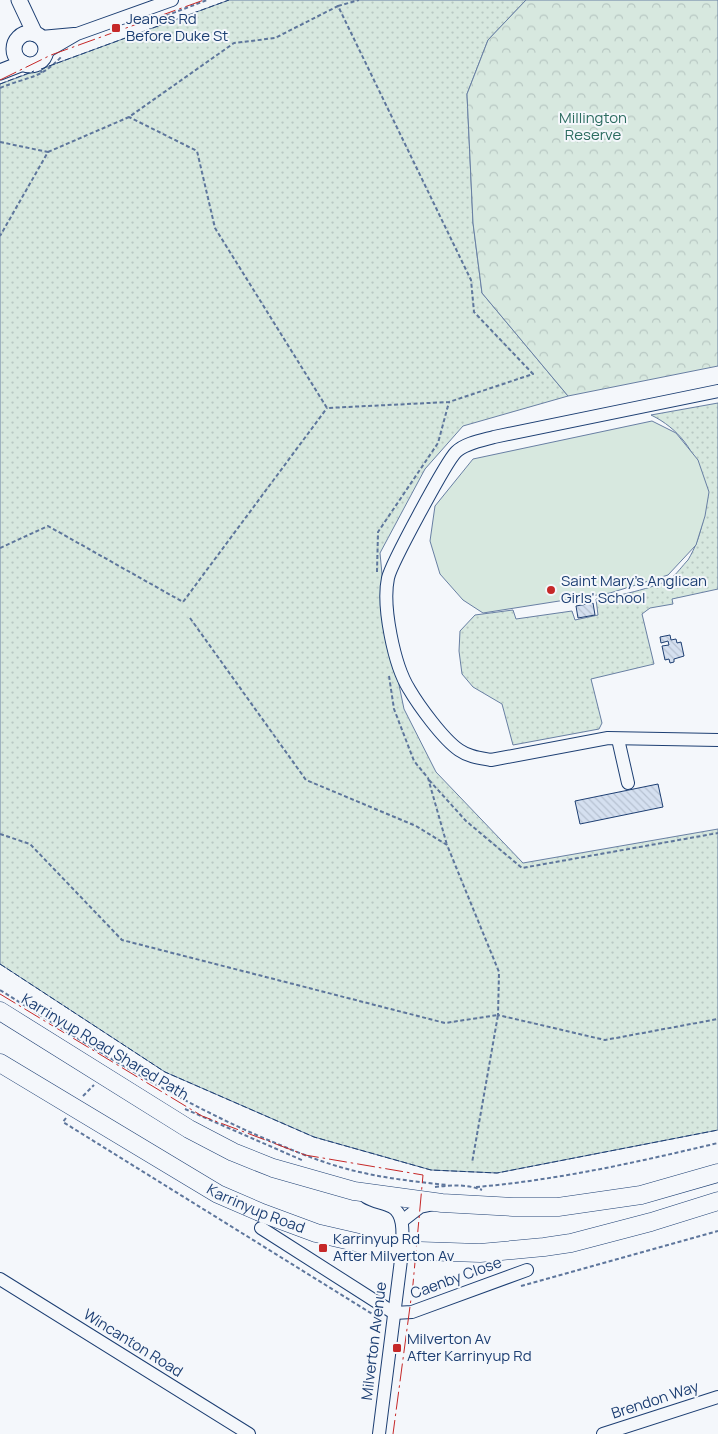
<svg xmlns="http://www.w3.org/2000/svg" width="718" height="1434" font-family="Manrope,sans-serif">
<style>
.grass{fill:url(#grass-dots);stroke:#687fa3}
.forest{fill:url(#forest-crowns);stroke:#687fa3}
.pitch{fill:#d7e8df;stroke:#687fa3}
.building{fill:url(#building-back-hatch);stroke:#1d3f73}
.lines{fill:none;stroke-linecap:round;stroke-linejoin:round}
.minor-casing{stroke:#1d3f73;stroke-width:14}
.major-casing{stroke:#1d3f73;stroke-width:17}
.highway-casing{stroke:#1d3f73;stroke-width:19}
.path{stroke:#5e769c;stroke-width:2;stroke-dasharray:4 2.5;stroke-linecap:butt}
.minor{stroke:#f4f7fb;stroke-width:12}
.major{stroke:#f4f7fb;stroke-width:15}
.highway{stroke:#f4f7fb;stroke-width:18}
.fence{stroke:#1d3f73;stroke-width:1;stroke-dasharray:6 2.5;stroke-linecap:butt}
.power{stroke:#c62828;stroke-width:1;stroke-dasharray:18 4 2.5 4;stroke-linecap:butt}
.poi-dot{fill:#c62828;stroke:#f4f7fb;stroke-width:2}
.labels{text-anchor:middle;stroke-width:4;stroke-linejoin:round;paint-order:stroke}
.poi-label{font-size:15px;fill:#1d3f73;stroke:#f4f7fb;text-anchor:start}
.park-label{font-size:15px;fill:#2c6c60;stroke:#f4f7fb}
.street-label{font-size:15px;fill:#1d3f73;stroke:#f4f7fb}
</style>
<defs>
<pattern id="grass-dots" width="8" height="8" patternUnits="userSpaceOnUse" patternTransform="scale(1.25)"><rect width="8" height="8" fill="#d7e8df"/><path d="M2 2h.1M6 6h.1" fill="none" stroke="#b8c8c3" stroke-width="1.8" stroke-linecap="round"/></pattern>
<pattern id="forest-crowns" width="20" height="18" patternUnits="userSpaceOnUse" patternTransform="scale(1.25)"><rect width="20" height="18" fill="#d7e8df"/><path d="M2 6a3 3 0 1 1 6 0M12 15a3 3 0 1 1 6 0" fill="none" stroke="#b8c8c3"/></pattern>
<pattern id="building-back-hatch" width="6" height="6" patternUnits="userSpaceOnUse" patternTransform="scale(1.25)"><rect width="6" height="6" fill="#d5e0f0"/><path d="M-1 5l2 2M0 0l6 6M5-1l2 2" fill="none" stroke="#b6c1d1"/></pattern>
</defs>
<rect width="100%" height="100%" fill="#f4f7fb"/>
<g class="grass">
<polygon points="229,0 526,0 488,40 467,94 473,223 482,293 568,396 463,426 425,469 380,553 387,627 404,709 436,772 523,863 718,829 718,1130 497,1173 431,1170 314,1137 165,1072 0,964 0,84"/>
<path d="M718,403V589L672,599L673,604L650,608L642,614L654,664L591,679L602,723L599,729L513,745L502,704L473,687L462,674L459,651L460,631L475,615L513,610L516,619L572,611L575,620L598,615L596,599C611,598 658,587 670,579C676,575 683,565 688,560C718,510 707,442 651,415Z"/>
</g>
<polygon class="forest" points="526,0 718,0 718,366 568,396 482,293 473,223 467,94 488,40"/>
<polygon class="pitch" points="652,421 676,433 698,460 709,492 705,516 696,545 668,575 610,593 483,613 463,600 440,574 430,541 435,506 473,459"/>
<g class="building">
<polygon points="593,603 595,615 578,618 576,606"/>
<polygon points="670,635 671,640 676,639 677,643 681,642 684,656 674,659 674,662 670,663 669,659 665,660 662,646 669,645 668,641 661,643 660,637"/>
<polygon points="658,784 663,807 580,824 575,801"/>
</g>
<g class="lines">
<g class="minor-casing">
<g id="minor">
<polyline points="41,37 74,34"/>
<polyline points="46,52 77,34 172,0"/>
<path d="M718,391L494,437C483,440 465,443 456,452C446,462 391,564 388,578C382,606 394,665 409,689C419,706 443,739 459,750C469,757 480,758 491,760L608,738L718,740"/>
<polyline points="618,739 628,783"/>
<path d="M366,1197C374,1202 384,1203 392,1207C406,1215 402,1238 402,1252L379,1434"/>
<polyline points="402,1221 420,1207 434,1204"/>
<polyline points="261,1228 394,1313 412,1312 527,1270"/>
<polyline points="0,1279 249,1434"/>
<polyline points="603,1434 718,1397"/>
</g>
</g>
<g class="major-casing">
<g id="major">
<polyline points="19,0 35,34"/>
<circle cx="30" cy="49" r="16"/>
<polyline points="0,72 23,63"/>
</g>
</g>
<g class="highway-casing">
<g id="highway">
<polyline points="0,1011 189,1129 233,1152 273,1168 354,1191 442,1203 513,1207 558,1207 641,1195 718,1173"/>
<path id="s1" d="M0,1063L218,1194L262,1213L316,1233L390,1250L480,1253L544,1247L571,1243L651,1222L718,1201"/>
</g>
</g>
<g class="path">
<polyline points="338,6 359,0"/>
<polyline points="160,18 207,0"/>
<polyline points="38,63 42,74"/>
<path d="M0,88C26,77 41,79 61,57"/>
<polyline points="0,142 48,152 0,236"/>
<polyline points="48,152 129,117 234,43 275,38 338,6 471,280 474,312 533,374 449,402 327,408 215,228 197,151 129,117"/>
<polyline points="0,548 48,526 183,602 327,408"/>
<polyline points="377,572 378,532 438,443 449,402"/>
<polyline points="190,618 306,780 416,826 447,845 499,972 498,1015 605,1040 718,1019"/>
<polyline points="389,676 394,709 414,761 428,778 447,845"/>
<polyline points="429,780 466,821 522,868 718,833"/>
<polyline points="0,834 30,844 122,940 445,1023 498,1015 472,1163"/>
<path d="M0,990C88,1045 172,1099 268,1140C299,1153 330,1166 364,1173C391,1179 419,1182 447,1185"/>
<polyline points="83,1096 94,1085"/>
<polyline points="185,1109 304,1161"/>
<polyline points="66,1118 63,1122 382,1320"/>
<path d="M435,1187C451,1185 467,1184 482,1190"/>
<path d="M476,1187C558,1180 638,1162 718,1143"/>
<polyline points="521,1286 718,1231"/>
</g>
<use href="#minor" class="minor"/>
<use href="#major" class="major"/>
<use href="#highway" class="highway"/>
<g class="fence">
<polyline points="41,69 229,0"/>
<polyline points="0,84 34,71"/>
<polyline points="0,964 165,1072 314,1137 431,1170 497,1173 718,1130"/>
</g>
<g class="power">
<polyline points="0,80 51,55 204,0"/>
<polyline points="0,994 202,1116 305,1155 423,1175 413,1284 393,1434"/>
</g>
</g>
<g class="poi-dot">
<rect x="111" y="23" width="10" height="10" rx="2.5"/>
<circle cx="551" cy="590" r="5"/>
<rect x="318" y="1243" width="10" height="10" rx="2.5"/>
<rect x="392" y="1343" width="10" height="10" rx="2.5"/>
</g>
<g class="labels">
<g class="poi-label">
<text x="126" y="24">Jeanes Rd<tspan x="126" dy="17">Before Duke St</tspan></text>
<text x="561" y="586">Saint Mary's Anglican<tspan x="561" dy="17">Girls' School</tspan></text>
<text x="333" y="1244">Karrinyup Rd<tspan x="333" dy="17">After Milverton Av</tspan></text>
<text x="407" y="1344">Milverton Av<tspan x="407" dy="17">After Karrinyup Rd</tspan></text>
</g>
<g class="park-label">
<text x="593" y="123">Millington<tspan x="593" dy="17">Reserve</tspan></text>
</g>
<g class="street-label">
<text transform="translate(105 1047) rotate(31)" y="5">Karrinyup Road Shared Path</text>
<text dy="5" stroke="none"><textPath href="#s1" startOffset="295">Karrinyup Road</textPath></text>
<text transform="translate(456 1278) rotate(-20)" y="5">Caenby Close</text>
<text transform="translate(374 1341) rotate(-83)" y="5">Milverton Avenue</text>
<text transform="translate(133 1343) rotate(32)" y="5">Wincanton Road</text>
<text transform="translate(655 1400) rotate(-18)" y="5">Brendon Way</text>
</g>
</g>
</svg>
